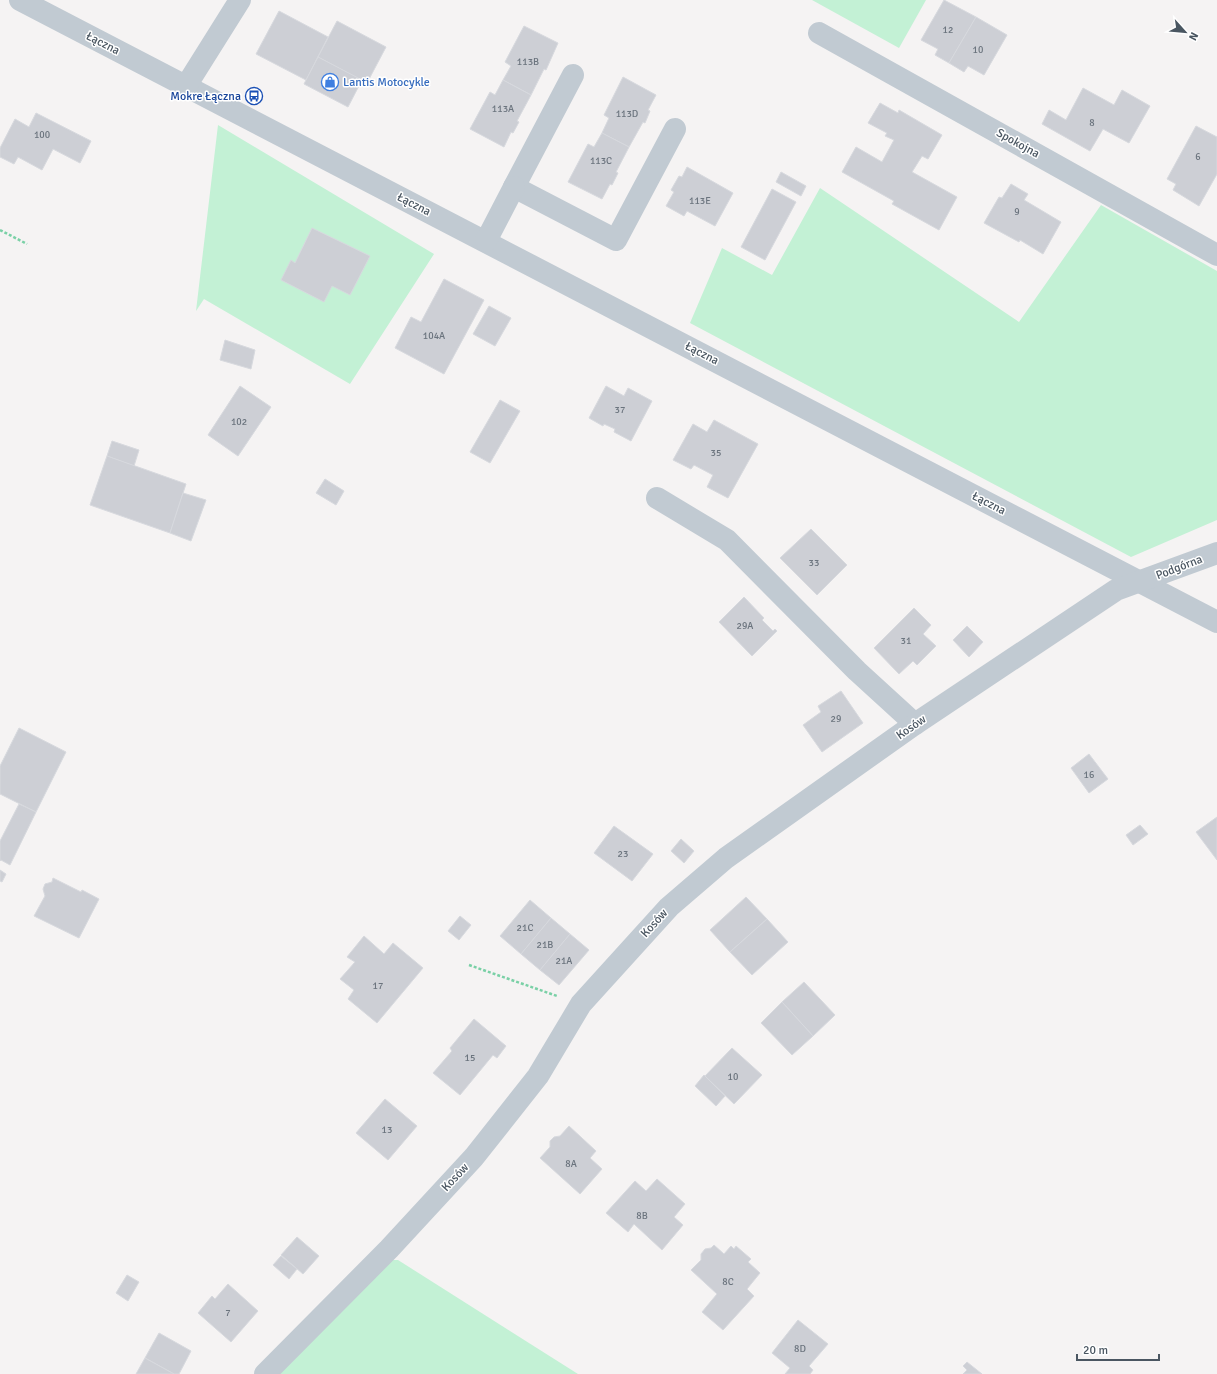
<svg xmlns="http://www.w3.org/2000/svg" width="1217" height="1374" font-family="Signika,sans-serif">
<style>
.green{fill:#c3f1d5}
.building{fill:#cdcfd5;stroke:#d7d9de}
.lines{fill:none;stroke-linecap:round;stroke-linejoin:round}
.path{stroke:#7ad0a6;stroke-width:2.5;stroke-dasharray:3 2;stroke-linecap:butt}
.minor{stroke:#c1cad2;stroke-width:22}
.labels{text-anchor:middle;stroke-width:3;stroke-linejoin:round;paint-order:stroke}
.number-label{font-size:10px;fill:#6b747e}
.street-label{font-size:12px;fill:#4a5661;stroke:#fff}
.shop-label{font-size:12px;fill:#366cbe;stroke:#fff;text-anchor:start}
.transit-label{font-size:12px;fill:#164399;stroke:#fff;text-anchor:end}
</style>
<rect width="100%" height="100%" fill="#f5f3f3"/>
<g class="green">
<polygon points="812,0 926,0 899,48"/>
<polygon points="218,125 434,254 350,384 204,299 196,311"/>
<polygon points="820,188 1019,322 1101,205 1217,271 1217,520 1131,557 690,323 722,248 772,275"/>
<polygon points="369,1260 398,1260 578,1374 269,1374"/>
</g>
<g class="building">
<polygon points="944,0 976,17 949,63 935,55 938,49 921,40"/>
<polygon points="279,11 328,37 306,80 256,54"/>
<polygon points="976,17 1007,35 984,75 968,66 964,72 949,63"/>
<polygon points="337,21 386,47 367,83 318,57"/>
<polygon points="524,26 558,43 546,70 544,69 531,95 503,80 511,66 505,62"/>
<polygon points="318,57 362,80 348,107 304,84"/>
<polygon points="623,77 656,95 648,110 650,111 645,123 643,122 629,147 602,133 609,118 604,115"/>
<polygon points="503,80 531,95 517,121 519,122 513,133 511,132 504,147 470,129 490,92 495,95"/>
<polygon points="1083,88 1114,105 1122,90 1150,106 1129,143 1103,129 1090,151 1042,124 1049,110 1066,120"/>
<polygon points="880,103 898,113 899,110 942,135 928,159 922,156 912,172 957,197 939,230 892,204 894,201 842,172 856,147 882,162 894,140 885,136 887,133 868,123"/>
<polygon points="36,113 91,141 80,163 53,149 42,170 18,157 14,164 0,157 0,148 15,119 29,127"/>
<polygon points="1196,126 1217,137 1217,174 1199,206 1173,190 1176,184 1167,179"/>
<polygon points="602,133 629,147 616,172 618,173 612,185 610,184 602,199 568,182 588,144 594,147"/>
<polygon points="687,167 733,193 715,226 687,211 684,216 666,206 674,192 671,190 679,176 682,177"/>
<polygon points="781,172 806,186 801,196 776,182"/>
<polygon points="1011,184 1028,194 1024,200 1061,222 1043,254 1020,240 1019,242 984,223 999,197 1002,198"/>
<polygon points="772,189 796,202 765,260 741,247"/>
<polygon points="312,228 370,256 350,295 332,286 324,302 281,280 291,260 295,263"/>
<polygon points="444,279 484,300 444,374 395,348 411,317 421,322"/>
<polygon points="489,306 511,318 495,346 473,334"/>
<polygon points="225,340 255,350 251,369 220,360"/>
<polygon points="240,386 271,407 238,456 208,435"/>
<polygon points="606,386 624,396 628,388 652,401 631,441 614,432 615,429 604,424 603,426 589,418"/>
<polygon points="500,400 520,411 490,463 470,452"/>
<polygon points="714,420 758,444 728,498 707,487 713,475 694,465 691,469 673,460 693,424 707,432"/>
<polygon points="112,441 139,450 134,466 107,456"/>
<polygon points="107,456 186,484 170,533 90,505"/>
<polygon points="325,479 344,491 336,505 316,493"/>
<polygon points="183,493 206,500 191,541 170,533"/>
<polygon points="811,529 847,565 817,595 780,558"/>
<polygon points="744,597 764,618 762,620 773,631 775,629 777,631 752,656 719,622"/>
<polygon points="914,608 931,625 923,634 936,646 917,665 913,661 899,674 874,648"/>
<polygon points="967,626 983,642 969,657 953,640"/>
<polygon points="841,691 863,723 822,752 803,725 821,712 818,706"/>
<polygon points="19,728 66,752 36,812 0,794 0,766"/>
<polygon points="1089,754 1108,779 1089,793 1071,768"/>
<polygon points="19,804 36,812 10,865 1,860 0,861 0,841"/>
<polygon points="1217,817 1217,860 1196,832"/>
<polygon points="1140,825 1148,834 1133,845 1126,835"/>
<polygon points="614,826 653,854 632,881 594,853"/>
<polygon points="681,839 694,851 684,863 671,851"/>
<polygon points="0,870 6,874 2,882 0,881"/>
<polygon points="53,878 81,892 82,890 99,899 79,938 34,916 45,896 43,889 45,884 52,882"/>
<polygon points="746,897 767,919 730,952 710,930"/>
<polygon points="530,900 551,918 521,954 500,936"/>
<polygon points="460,916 471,925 459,940 448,931"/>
<polygon points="551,918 570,934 540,970 521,954"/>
<polygon points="767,919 788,942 752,975 730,952"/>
<polygon points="570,934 589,950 559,985 540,970"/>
<polygon points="364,936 384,954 393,943 423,968 377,1023 348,999 354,990 340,979 355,962 347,957"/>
<polygon points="804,982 835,1015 813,1036 782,1002"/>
<polygon points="782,1002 813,1036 792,1055 761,1023"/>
<polygon points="474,1019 506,1046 497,1058 493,1055 460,1095 433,1073 452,1051 450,1048"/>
<polygon points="732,1048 762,1075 734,1104 705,1076"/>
<polygon points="704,1075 725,1096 716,1106 695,1086"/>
<polygon points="385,1099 417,1126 388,1160 356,1133"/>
<polygon points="569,1126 596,1151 590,1158 602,1169 580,1194 540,1158 550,1147 550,1141 554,1137 560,1136"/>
<polygon points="657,1179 685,1204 674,1217 683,1225 662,1250 634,1224 628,1232 606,1213 635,1181 646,1191"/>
<polygon points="297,1237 319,1256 303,1274 281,1255"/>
<polygon points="714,1245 724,1254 731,1246 734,1249 736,1246 751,1259 748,1262 760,1273 747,1289 754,1296 723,1330 702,1312 717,1294 691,1270 701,1260 701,1254 705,1249 711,1248"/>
<polygon points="281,1256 297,1269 289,1279 273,1265"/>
<polygon points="127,1275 139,1282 128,1301 116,1293"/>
<polygon points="228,1284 258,1311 231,1342 198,1313 212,1296 215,1299"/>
<polygon points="798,1320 828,1344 809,1366 813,1370 810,1374 785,1374 790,1368 772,1353"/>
<polygon points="159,1333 191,1351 179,1374 174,1374 145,1358"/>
<polygon points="145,1358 174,1374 136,1374"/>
<polygon points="967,1362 982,1374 963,1374 967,1370 963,1366"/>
</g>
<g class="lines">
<g class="path">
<polyline points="0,230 27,244"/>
<polyline points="469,965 557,996"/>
</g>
<g class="minor">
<polyline points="20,0 1217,622"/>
<polyline points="819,33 1217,255"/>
<polyline points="573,75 514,187 616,240 675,129"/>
<polyline points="186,86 240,0"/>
<polyline points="486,241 514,187"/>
<polyline points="657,498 727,540 857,671 915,724"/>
<polyline points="265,1374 389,1249 474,1157 538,1076 581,1004 669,907 726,858 915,724 1116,590 1217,553"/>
</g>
</g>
<defs>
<g id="shop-ring" transform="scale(0.9)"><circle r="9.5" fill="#fff" stroke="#3f7fe0" stroke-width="1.5"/><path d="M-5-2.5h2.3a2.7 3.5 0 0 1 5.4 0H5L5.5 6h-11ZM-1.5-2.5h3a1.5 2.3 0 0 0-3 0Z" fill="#3f7fe0"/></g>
<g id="bus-ring" transform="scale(0.9)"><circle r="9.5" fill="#fff" stroke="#1a4fb4" stroke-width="1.5"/><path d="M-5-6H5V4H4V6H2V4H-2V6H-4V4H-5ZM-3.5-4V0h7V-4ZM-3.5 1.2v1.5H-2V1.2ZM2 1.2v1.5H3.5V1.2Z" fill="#1a4fb4"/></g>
</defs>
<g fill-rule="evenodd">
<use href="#shop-ring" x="330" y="82"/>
<use href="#bus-ring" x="254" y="96"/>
</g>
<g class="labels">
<g class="number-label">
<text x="948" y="33">12</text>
<text x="978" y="53">10</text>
<text x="528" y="65">113B</text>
<text x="503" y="112">113A</text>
<text x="627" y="117">113D</text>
<text x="1092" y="126">8</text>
<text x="42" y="138">100</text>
<text x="1198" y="160">6</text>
<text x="601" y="164">113C</text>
<text x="700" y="204">113E</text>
<text x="1017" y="215">9</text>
<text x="434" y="339">104A</text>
<text x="620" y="413">37</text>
<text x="239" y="425">102</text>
<text x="716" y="456">35</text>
<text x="814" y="566">33</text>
<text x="745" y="629">29A</text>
<text x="906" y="644">31</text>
<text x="836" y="722">29</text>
<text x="1089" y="778">16</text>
<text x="623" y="857">23</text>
<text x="525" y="931">21C</text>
<text x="545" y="948">21B</text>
<text x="564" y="964">21A</text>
<text x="378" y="989">17</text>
<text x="470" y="1061">15</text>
<text x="733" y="1080">10</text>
<text x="387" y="1133">13</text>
<text x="571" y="1167">8A</text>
<text x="642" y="1219">8B</text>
<text x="728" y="1285">8C</text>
<text x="228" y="1316">7</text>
<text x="800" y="1352">8D</text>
</g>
<g class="street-label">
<text transform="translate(103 43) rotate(27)" y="4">Łączna</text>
<text transform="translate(1018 143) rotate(29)" y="4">Spokojna</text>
<text transform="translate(414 204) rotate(27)" y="4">Łączna</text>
<text transform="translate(702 353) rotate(27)" y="4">Łączna</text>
<text transform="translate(989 503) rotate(27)" y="4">Łączna</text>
<text transform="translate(1179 567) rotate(-21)" y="4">Podgórna</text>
<text transform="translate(911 727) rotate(-35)" y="4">Kosów</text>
<text transform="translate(654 923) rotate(-48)" y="4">Kosów</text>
<text transform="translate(455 1177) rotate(-47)" y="4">Kosów</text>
</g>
<g class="shop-label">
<text x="343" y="86">Lantis Motocykle</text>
</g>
<g class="transit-label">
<text x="241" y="100">Mokre Łączna</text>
</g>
</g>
<g transform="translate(1185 32) rotate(117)" stroke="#ffffff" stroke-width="3" paint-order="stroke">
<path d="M0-3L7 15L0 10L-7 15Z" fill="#4a5661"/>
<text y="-6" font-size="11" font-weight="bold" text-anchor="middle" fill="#4a5661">N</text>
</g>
<path d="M1077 1354v6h82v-6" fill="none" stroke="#4a5661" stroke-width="2"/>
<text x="1083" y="1354" font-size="12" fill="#4a5661" stroke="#ffffff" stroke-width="3" paint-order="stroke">20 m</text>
</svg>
